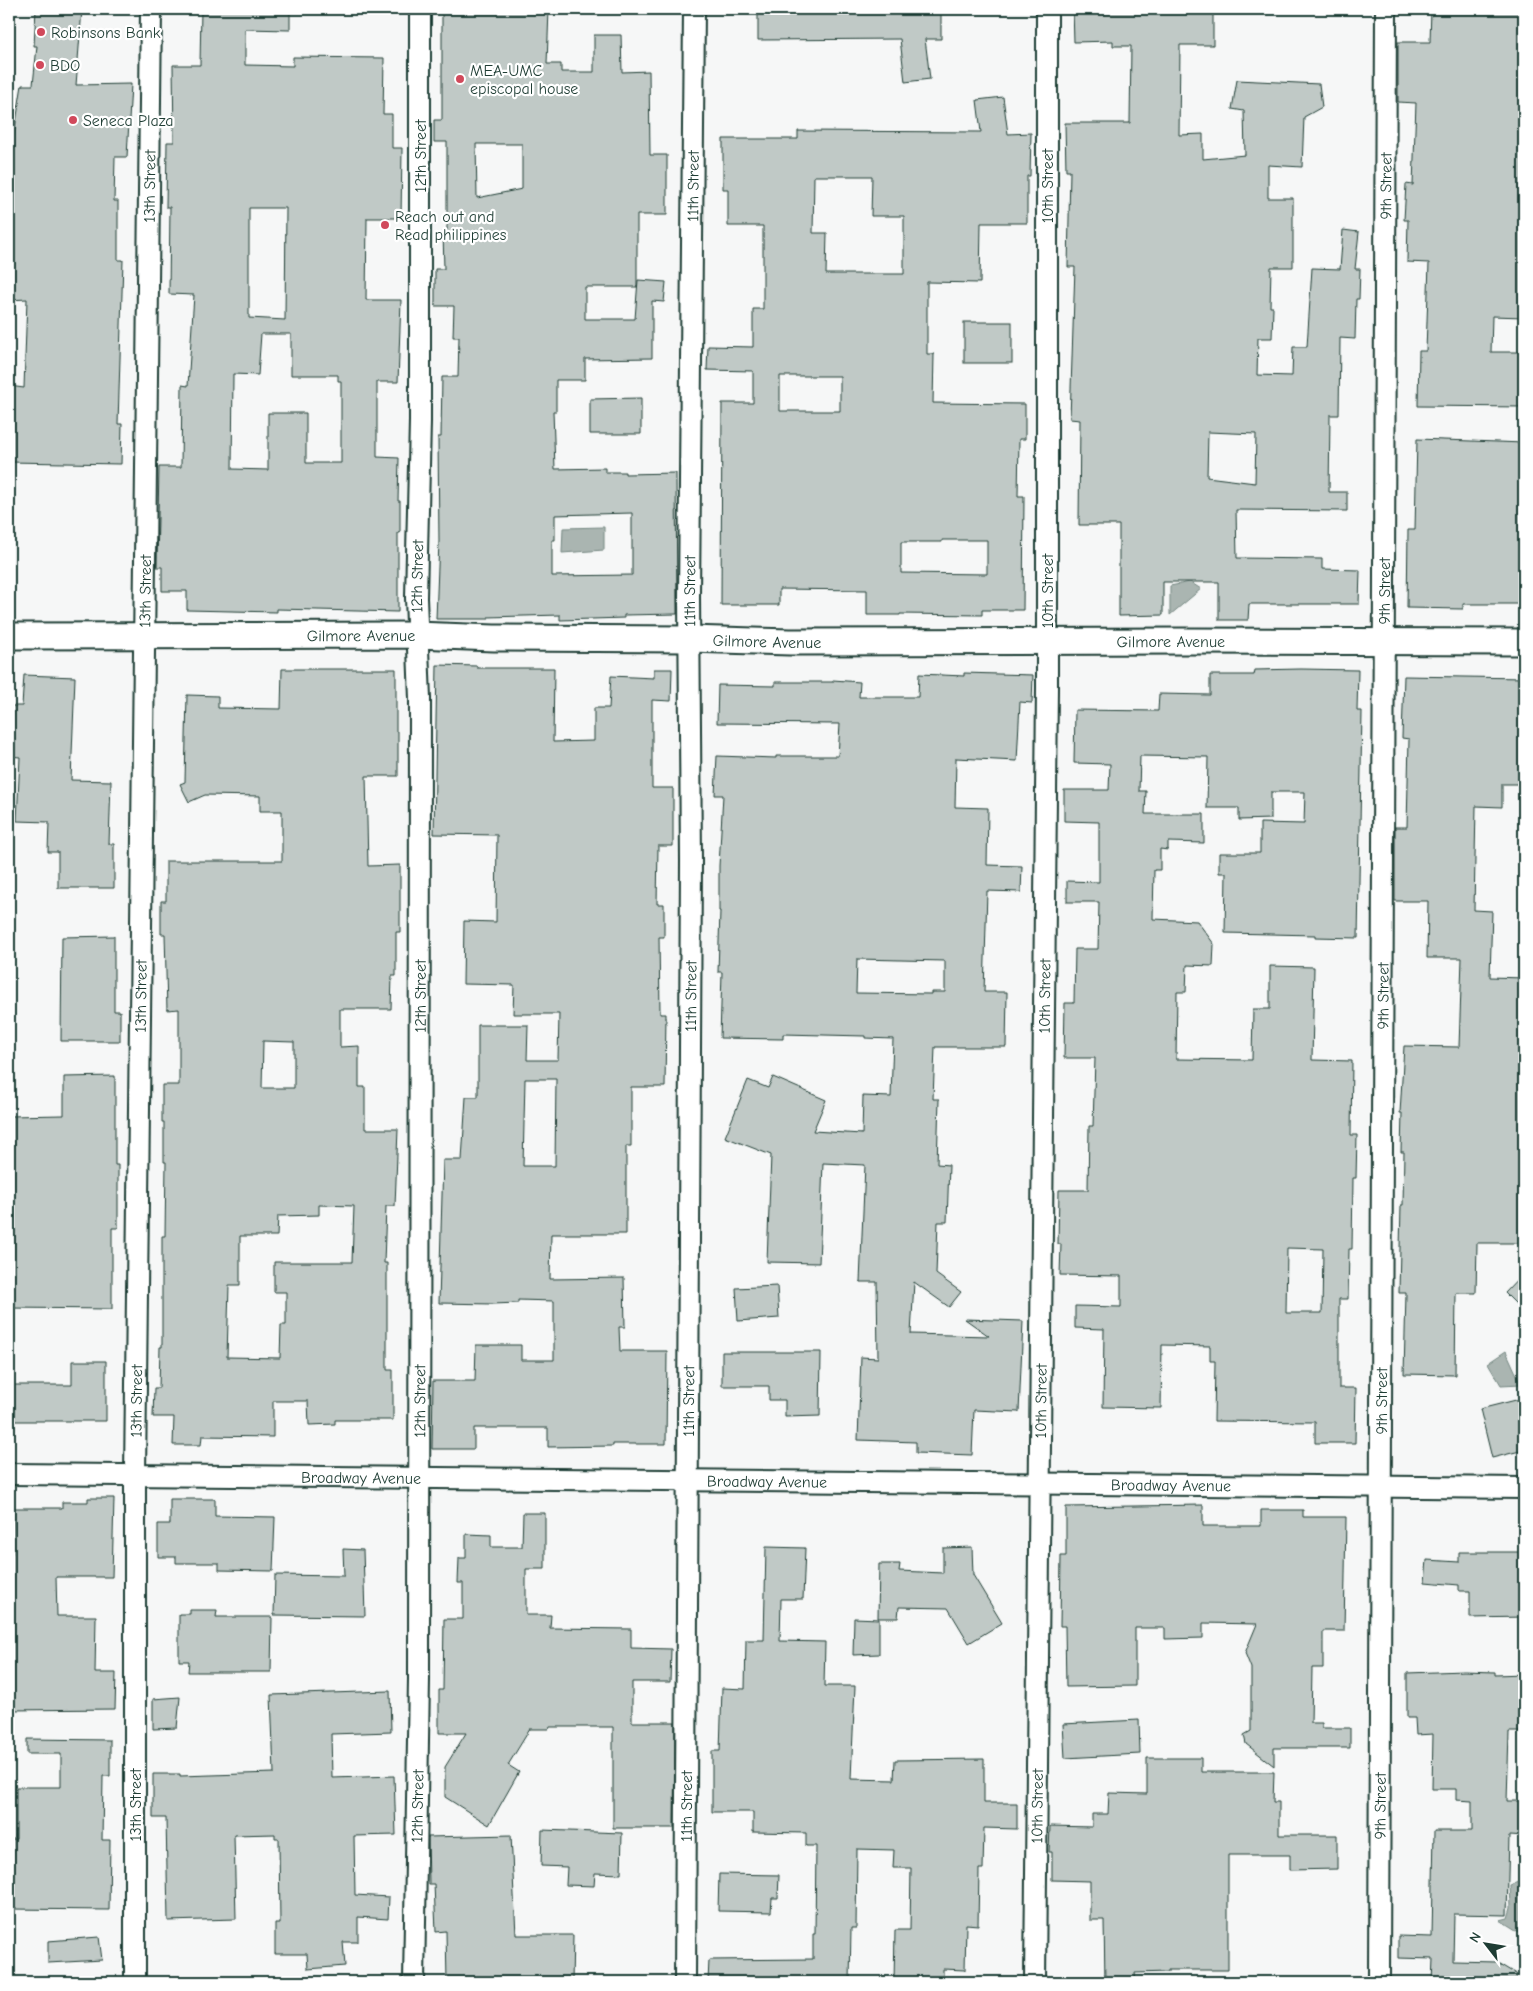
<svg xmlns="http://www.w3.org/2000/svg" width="1533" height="1991" font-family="'Comic Neue',sans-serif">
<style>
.water{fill:#aab5b1;stroke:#72857f}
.building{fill:#c0c9c6;stroke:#1f3d34;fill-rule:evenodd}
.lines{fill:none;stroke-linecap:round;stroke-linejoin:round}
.minor-casing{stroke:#1f3d34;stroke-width:24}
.major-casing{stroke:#1f3d34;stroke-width:29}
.minor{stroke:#fff;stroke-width:20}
.major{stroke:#fff;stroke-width:25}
.poi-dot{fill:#d1495b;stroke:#fff;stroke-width:2}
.labels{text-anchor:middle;stroke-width:4.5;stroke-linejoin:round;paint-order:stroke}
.poi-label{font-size:16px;fill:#1f3d34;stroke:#fff;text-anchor:start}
.street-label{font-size:16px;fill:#1f3d34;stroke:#fff}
</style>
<rect width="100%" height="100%" fill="#f6f7f7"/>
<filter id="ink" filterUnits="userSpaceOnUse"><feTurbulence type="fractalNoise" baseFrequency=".02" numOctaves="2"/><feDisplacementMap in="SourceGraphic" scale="10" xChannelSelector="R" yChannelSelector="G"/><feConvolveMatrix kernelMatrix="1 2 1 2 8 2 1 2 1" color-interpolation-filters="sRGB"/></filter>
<g filter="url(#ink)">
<g class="water">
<polygon points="604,527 604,550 562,553 563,528"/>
<polygon points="1190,582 1201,589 1170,615 1170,586"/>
<polygon points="1506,1351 1521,1384 1501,1385 1488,1363"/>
<polygon points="1524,1880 1524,1925 1519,1932 1500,1920 1508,1918 1511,1908 1510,1885"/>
</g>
<g class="building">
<polygon points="36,9 82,9 76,85 131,84 127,157 115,157 114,201 118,201 118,260 123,260 118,424 122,424 121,464 9,462 9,386 24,388 27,299 9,300 9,159 10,159 22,85 33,85 37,46 34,46"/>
<path d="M201,9H290V30L245,29V65L293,66V57L384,58L383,114H392V148H402L401,218H367L366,300H401L398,382H377V457L399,458L398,501H400V533H398V612L277,609V612L187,610V591H162V567H157L159,467H181L182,385L188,386L194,295L169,294L170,207H166L167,142H174L173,65H200ZM249,208H286L285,320L249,318ZM261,334H291V375H338V381H341V463H306V413H268V470L232,469L233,374L258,375Z"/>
<path d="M442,9H549L547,64H561V72H594V35H621L622,72L649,71L650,155H667V215H637V287H585V319H635L638,280L666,282L664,302L652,301V358L585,359V380H556V411H553L555,469L605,468V472H625V474L676,473L677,614L624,615V618L560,620V615L488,617V619H436L439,541L438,437H441L442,377H458L459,337H453L454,306H435V269H444L443,232H447V142H434V120H442ZM476,144H522V189L477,198ZM632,513V575L552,576V540H555V515Z"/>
<polygon points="758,9 839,10 839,9 941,9 941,39 925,39 930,79 905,82 900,39 758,40"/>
<path d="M1073,9H1213V45H1180L1179,135L1203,134V159L1245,155L1244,111L1232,109L1237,80L1319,84L1322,107L1304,117L1302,167L1268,165V198H1293V267H1271L1270,307H1273L1272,338H1258L1257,375L1292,376L1293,347H1307L1312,268L1340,269L1343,230L1359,232L1355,269H1360L1359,299H1356L1355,339L1340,338L1339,415H1330L1329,492H1347V511L1236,510L1237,558L1322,559V569L1360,570L1359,604H1249L1248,620H1219V582H1163V615L1119,616V525H1079L1080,420L1070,419L1075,267H1068L1070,171H1066L1065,123H1130L1131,46H1113V41L1074,42ZM1208,432L1256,434L1255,483L1207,477Z"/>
<polygon points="1431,9 1524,9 1524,317 1492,316 1491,352 1524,352 1524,407 1418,406 1419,351 1426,351 1429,263 1407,262 1408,220 1404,220 1406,184 1413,185 1416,103 1398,102 1398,42 1430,42"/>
<path d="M1003,97L1008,134L1031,133L1030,176H1027V223H981L980,283L927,282V354H934L933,403L1025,404V439H1019L1018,496H1024L1023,610H982V615L900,614V615H867V590L779,589V605H721L722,403H753V371L707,370L708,346L753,347V309H763V226H728V189H723V139H798V131L981,132L977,100ZM814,176H872L871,216H904V274H826L827,233H813ZM780,376H840V411H780ZM942,540H987V574L901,573V542H942Z"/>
<rect x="964" y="322" width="48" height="41"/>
<polygon points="641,398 641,434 590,434 590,399"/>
<polygon points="1417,439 1524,443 1524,604 1463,604 1463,609 1407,608 1408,530 1415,530"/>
<path d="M437,665L477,666V668H554L553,742L594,741V708H609L611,676L654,678V669H672L671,701L652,700V788H673V846H658L657,904H664V937H659L660,1014H666L665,1087H631V1146H626V1234H551L550,1279L624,1278L625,1327H619L620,1351H667L666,1444H613V1446L548,1447V1428H474V1449H432L433,1381H475L476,1345H521V1360H554V1301L518,1300V1303L493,1304L439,1303L443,1160H462L466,1097H478V1025H528L527,1060H558L559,1014H513L514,985L463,984L464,921L496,922L497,835L434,834ZM525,1079H556L555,1166H523Z"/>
<path d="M282,669H396V732H398V776H366L368,866L400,865V932H396V976H392L391,1009H340V1047L359,1046V1087H365V1129H398L395,1206H386L384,1263H387V1370H393V1420H335V1424L309,1425L308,1401H273V1437L202,1436L201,1445H173L174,1417H153L154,1388H159L160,1347H162V1236H165L166,1162H164V1122H162V1085H179V1009L167,1010L165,934H161V901H166V861H282V811H260V796L205,795L189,802L180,784L185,782L187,695L218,696V708L281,709ZM263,1041L294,1042V1088H262ZM319,1205L354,1206L352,1262H274V1292H286V1325H281L280,1358L227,1357L229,1285H240V1236H277L278,1216L319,1215Z"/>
<path d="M1301,669L1358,670L1357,711H1362L1358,938L1315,937V935L1225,933L1226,873H1219V853H1260V823L1304,824L1305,792H1271V819L1239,820V808H1207L1208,757L1140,756L1139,791H1146L1145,814H1204V843L1168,842V850L1160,849V870H1154L1153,919L1197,921L1214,944L1213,966L1187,965L1186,992H1177L1176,1059L1252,1060L1253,1009H1270V966L1314,967L1312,1060L1352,1061L1351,1135H1357L1356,1178H1353L1352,1249H1349L1348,1299H1339V1388H1356L1355,1443H1315V1422L1214,1421L1215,1361H1210V1346L1162,1345L1161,1408L1103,1407L1104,1329L1075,1328V1306L1121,1307V1276L1060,1275L1061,1244H1058L1059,1190H1088L1089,1126H1093L1095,1058H1064L1065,1003H1074L1075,949H1098L1099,902H1067V881L1099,882V822L1064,821V790H1109L1110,764L1074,763L1075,710L1158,711L1159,694L1210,695V675H1254L1255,670ZM1287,1248L1323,1249L1322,1313H1286Z"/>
<path d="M964,673L1033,675L1032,703L1020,702L1017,761L956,758L955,807L988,808L987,865L1022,866L1021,892L987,891L984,992H1007L1006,1047H935L933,1099H939L937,1164L949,1165L947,1222H938L936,1274L961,1292L949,1307L914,1282L911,1334L989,1336L965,1319L1023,1321L1019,1412L974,1410L972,1455L916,1453V1442L858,1440L861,1357L878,1358L877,1282H860L865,1165L823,1163L819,1263L767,1262L771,1155L725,1137L748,1080L768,1088L773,1077L826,1100L813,1131L862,1134L863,1096L891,1097L893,1039L865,1038V1036L783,1034V1039L720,1038L722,972H718L720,911H719V866L723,795H715L717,756L776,758V756H838L840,724L717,723L718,685L775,686V682H833V680L860,682L859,697H918L919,674L964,676ZM857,959L945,961V992H931V994L856,993Z"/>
<polygon points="24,675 75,677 71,780 111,781 109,844 114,844 114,888 58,888 58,852 48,852 49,822 17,821 20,757 9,756 9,706 22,706"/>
<polygon points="1404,676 1524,678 1523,784 1502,784 1502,807 1476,806 1474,910 1492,911 1490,977 1524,978 1524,1243 1477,1243 1476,1293 1456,1293 1455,1375 1404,1374 1406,1293 1399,1293 1401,1205 1403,1205 1404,1152 1401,1152 1402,1113 1400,1113 1404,1046 1459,1047 1462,958 1427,958 1428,901 1395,901 1395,827 1407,827 1409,739 1402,738"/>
<polygon points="114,936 114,1011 120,1011 120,1041 61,1041 62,937"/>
<polygon points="115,1076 115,1165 118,1165 118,1228 112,1228 112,1309 9,1308 9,1242 12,1242 13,1155 9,1155 9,1116 64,1115 64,1077"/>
<polygon points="1524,1273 1524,1312 1505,1293"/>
<polygon points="777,1286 779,1318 738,1321 736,1288"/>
<polygon points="722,1352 821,1352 820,1416 785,1417 785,1400 769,1400 769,1386 722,1386"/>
<polygon points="72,1361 106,1361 106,1421 9,1421 9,1385 72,1385"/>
<polygon points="1524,1398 1524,1450 1492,1458 1480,1409"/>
<polygon points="88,1498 114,1498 112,1577 56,1577 57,1616 96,1616 95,1673 116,1673 115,1709 9,1710 9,1554 12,1554 13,1508 62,1508 62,1502 88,1502"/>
<polygon points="170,1499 215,1499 215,1516 275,1517 273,1571 219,1570 219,1563 176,1563 176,1557 158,1557 158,1524 170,1524"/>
<polygon points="1203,1505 1203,1526 1261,1526 1261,1510 1303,1510 1303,1517 1346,1517 1344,1631 1323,1631 1323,1668 1312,1668 1311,1723 1322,1723 1322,1728 1350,1728 1350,1748 1274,1748 1274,1766 1246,1744 1244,1735 1251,1731 1251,1668 1245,1653 1257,1624 1203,1623 1203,1638 1165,1639 1165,1628 1135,1628 1135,1686 1066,1687 1065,1626 1060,1626 1061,1556 1066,1556 1066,1507"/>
<polygon points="523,1513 545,1513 545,1569 526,1569 526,1615 551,1615 550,1628 631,1629 631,1648 671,1649 670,1682 632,1682 632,1722 675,1722 674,1828 613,1828 613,1727 550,1727 549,1729 530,1729 508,1765 519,1772 489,1825 445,1797 445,1767 466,1733 439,1733 439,1690 443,1690 444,1619 463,1619 463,1583 458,1583 459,1558 466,1558 466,1534 491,1535 491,1547 522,1547"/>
<polygon points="766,1547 805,1548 803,1599 781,1599 780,1641 825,1642 824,1686 855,1686 851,1779 894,1780 895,1760 984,1759 984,1803 1017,1803 1017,1829 984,1828 983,1869 979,1869 978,1925 966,1924 965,1970 943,1969 943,1982 894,1982 895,1930 910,1930 911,1868 893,1868 894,1850 857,1849 856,1928 851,1928 850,1982 708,1982 709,1960 813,1959 813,1934 815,1934 816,1846 806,1846 806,1833 753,1832 753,1812 712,1812 712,1751 720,1751 722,1688 745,1689 746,1640 764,1640"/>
<polygon points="972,1547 973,1575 1002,1623 969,1643 948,1608 899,1607 898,1618 878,1618 879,1564 900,1564 899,1571 943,1573 943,1548"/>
<polygon points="343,1549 363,1550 365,1616 274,1615 275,1575 344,1576"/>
<polygon points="1459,1552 1524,1552 1524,1617 1470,1618 1470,1591 1459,1591 1459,1585 1425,1582 1427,1560 1459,1562"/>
<polygon points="190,1610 217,1610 216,1617 272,1617 271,1672 188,1672 189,1661 179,1661 179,1614 190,1614"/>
<polygon points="854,1618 879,1619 879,1654 853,1655"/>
<polygon points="1464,1671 1495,1672 1495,1675 1524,1674 1524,1732 1509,1732 1507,1801 1524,1801 1524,1837 1509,1836 1507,1915 1454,1914 1453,1961 1496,1962 1524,1979 1524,1982 1432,1982 1433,1959 1398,1958 1398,1936 1432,1937 1434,1831 1472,1831 1472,1801 1456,1800 1456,1789 1432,1789 1433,1734 1416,1735 1415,1718 1407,1718 1407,1673"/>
<polygon points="390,1691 391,1732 331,1734 332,1778 394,1776 396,1835 354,1836 355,1895 389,1897 388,1919 358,1917 358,1942 343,1942 345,1966 308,1969 307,1954 275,1954 275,1924 280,1924 279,1839 275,1839 275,1834 234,1835 236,1919 168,1921 166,1818 153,1818 153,1774 180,1774 180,1776 274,1773 271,1695"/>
<polygon points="180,1697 177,1728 153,1729 153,1699"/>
<polygon points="1139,1720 1140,1754 1065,1758 1063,1724"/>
<polygon points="27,1739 110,1740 110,1776 103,1776 102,1840 110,1840 109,1910 9,1909 9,1839 16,1839 16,1787 61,1787 61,1754 27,1754"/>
<polygon points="1147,1758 1201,1758 1201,1772 1274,1772 1273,1802 1279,1802 1279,1835 1337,1835 1337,1869 1290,1870 1290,1855 1228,1855 1228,1970 1168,1970 1168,1972 1135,1973 1136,1982 1105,1982 1104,1920 1090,1920 1090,1881 1052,1880 1052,1852 1049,1852 1050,1826 1092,1827 1092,1814 1108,1814 1109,1793 1147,1794"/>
<polygon points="542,1830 622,1833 621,1874 595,1873 594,1886 566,1885 567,1867 541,1866"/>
<polygon points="511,1835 516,1935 573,1935 572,1982 508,1982 508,1980 447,1982 446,1931 436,1932 434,1884 429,1884 428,1837"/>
<polygon points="719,1874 779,1875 778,1898 772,1898 771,1912 718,1911"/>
<polygon points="99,1937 102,1960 48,1963 48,1941"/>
</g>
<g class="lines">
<g class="minor-casing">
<g id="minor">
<path id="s1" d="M9,1474L1524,1488"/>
<path id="s2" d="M135,1982V1476L151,9"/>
<path id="s3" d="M414,1982L419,1679L420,699L416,598L420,421V9"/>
<path id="s4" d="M685,1982L691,861L689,597L694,9"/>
<path id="s5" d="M1035,1982L1047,687V9"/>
<path id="s6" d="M1379,1982L1386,9"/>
</g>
</g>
<g class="major-casing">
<g id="major">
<path id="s7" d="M9,636L416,635L494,638L690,639L790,642L1186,641L1524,642"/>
</g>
</g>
<use href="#minor" class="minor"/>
<use href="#major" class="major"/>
</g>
</g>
<g class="poi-dot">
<circle cx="41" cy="32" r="5"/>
<circle cx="40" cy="65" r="5"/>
<circle cx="460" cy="79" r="5"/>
<circle cx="73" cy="120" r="5"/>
<circle cx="385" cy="225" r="5"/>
</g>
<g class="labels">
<g class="poi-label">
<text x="51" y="38">Robinsons Bank</text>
<text x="50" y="71">BDO</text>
<text x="470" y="76">MEA-UMC<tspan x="470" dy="18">episcopal house</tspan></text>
<text x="83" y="126">Seneca Plaza</text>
<text x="395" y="222">Reach out and<tspan x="395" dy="18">Read philippines</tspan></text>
</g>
<g class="street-label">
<text transform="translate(420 156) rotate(-90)" y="6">12th Street</text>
<text dy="6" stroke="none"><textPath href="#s2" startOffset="1796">13th Street</textPath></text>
<text dy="6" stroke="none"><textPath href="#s4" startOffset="1796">11th Street</textPath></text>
<text transform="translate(1047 186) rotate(-90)" y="6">10th Street</text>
<text dy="6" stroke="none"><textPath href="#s6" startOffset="1796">9th Street</textPath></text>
<text dy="6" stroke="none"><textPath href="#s3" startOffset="1406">12th Street</textPath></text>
<text dy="6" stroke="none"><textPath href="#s2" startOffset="1391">13th Street</textPath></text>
<text dy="6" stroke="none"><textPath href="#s4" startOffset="1391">11th Street</textPath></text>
<text transform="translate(1047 591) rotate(-90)" y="6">10th Street</text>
<text dy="6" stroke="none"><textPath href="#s6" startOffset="1391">9th Street</textPath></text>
<text dy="6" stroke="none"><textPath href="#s7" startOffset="352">Gilmore Avenue</textPath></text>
<text dy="6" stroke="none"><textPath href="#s7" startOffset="758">Gilmore Avenue</textPath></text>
<text dy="6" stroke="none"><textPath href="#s7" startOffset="1162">Gilmore Avenue</textPath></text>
<text dy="6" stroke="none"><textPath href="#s2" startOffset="986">13th Street</textPath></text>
<text dy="6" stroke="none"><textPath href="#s3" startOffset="986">12th Street</textPath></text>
<text dy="6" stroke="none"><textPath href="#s4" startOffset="986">11th Street</textPath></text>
<text dy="6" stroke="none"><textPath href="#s6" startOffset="986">9th Street</textPath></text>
<text dy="6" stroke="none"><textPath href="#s5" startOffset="986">10th Street</textPath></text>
<text dy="6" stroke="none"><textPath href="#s2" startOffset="581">13th Street</textPath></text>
<text dy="6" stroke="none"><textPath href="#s3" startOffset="581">12th Street</textPath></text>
<text dy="6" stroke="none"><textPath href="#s4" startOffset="581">11th Street</textPath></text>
<text dy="6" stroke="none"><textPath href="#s6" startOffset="581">9th Street</textPath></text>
<text dy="6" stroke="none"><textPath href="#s5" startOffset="581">10th Street</textPath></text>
<text dy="6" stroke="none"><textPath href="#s1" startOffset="352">Broadway Avenue</textPath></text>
<text dy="6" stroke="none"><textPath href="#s1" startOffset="758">Broadway Avenue</textPath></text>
<text dy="6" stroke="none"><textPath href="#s1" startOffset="1162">Broadway Avenue</textPath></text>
<text transform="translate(135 1805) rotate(-90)" y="6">13th Street</text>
<text dy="6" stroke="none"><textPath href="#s3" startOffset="176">12th Street</textPath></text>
<text dy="6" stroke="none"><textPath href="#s4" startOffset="176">11th Street</textPath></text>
<text dy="6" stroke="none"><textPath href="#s5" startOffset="176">10th Street</textPath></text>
<text dy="6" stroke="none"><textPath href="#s6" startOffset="176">9th Street</textPath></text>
</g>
</g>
<rect width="1533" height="1991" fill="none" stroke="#fff" stroke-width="30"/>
<rect x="15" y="15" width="1503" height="1961" fill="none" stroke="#1f3d34" stroke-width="2" filter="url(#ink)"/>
<g transform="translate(1486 1944) rotate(301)" stroke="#ffffff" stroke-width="4" paint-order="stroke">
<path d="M0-4L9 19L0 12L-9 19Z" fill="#1f3d34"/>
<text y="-8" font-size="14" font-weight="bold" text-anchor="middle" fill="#1f3d34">N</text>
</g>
</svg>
